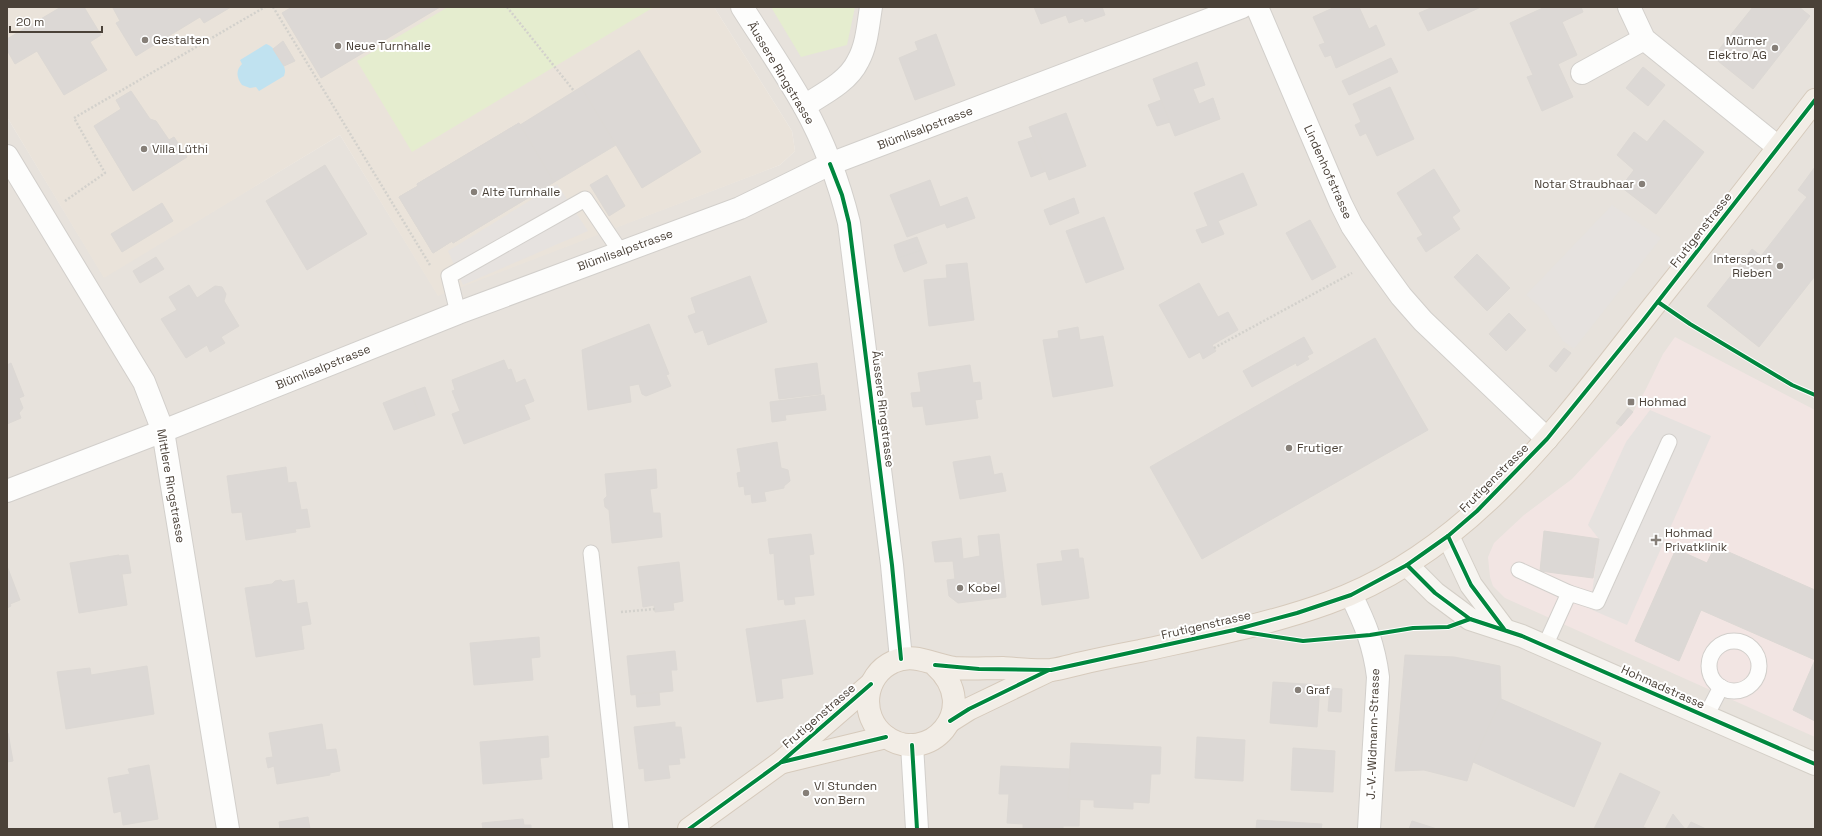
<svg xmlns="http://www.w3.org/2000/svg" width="1822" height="836" font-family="'Space Grotesk',sans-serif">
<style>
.residential{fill:#e7e2dc}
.education{fill:#eae3da}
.medical{fill:#f2e5e3}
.green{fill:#e5edcf}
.parking{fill:#e6e2df}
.water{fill:#c0e2f0}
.building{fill:#dcd8d5;stroke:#dcd8d4}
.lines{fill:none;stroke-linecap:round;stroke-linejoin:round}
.service-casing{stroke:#d2cfcb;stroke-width:17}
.minor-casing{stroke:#d2cfcb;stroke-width:24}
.tertiary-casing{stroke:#d2cfcb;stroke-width:24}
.secondary-casing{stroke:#d4cfc7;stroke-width:24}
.primary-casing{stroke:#d6cabc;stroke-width:24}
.path{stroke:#d3d1cc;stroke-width:2.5;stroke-dasharray:2 2;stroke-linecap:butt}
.service{stroke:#fdfdfc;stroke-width:15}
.minor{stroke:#fdfdfc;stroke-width:22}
.tertiary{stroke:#fdfdfc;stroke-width:22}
.secondary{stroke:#f7f5f1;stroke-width:22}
.primary{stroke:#f2ede6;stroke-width:22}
.cycleway-casing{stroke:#fff;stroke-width:6}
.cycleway{stroke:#00873e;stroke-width:4}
.poi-dot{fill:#867f78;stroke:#fff;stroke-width:1.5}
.labels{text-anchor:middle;stroke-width:4;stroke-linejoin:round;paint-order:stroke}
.poi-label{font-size:12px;fill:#4b4239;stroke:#fff;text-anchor:start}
.street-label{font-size:12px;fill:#4b4239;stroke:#fff}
</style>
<rect width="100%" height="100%" fill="#f4f1ee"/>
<polygon class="residential" points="714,7 1815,7 1815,829 7,829 7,117 104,277 340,135 438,295 780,165 795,151 792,131"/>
<polygon class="education" points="7,7 714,7 792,131 795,151 780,165 438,296 340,135 104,278 7,117"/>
<polygon class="medical" points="1675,337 1815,410 1815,737 1505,598 1493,586 1490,577 1488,557 1494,543 1524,515 1572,479 1621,426 1633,412 1645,391 1663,354"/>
<g class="green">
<polygon points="448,7 654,7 412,152 357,61"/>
<polygon points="771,7 855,7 847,45 801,57"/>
</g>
<g class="parking">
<polygon points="557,184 588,231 463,285 448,251"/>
<polygon points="1612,205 1661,238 1574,349 1563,341 1544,311 1526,295"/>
<polygon points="1650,410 1711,436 1627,625 1590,609 1599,539 1588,525 1626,442"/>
</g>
<path class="water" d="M266,44C274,45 286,65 285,72L284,76L259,91L256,87L250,88L242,85C237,78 235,71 242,64L240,60Z"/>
<g class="building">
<polygon points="61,7 84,7 101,35 90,42 107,70 64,95 37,51 15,64 7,50 7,39"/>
<polygon points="115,7 231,7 204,23 200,17 136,56 116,23 120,21 113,8"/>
<polygon points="292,7 440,7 321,78 282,13"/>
<polygon points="1034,7 1102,7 1105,15 1085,22 1083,18 1069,23 1066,15 1041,24"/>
<polygon points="1335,7 1359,7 1369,29 1376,25 1385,45 1336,68 1331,55 1325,57 1319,45 1325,43 1313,17"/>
<polygon points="1433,7 1481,7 1428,31 1419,13"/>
<polygon points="1545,7 1581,7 1583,12 1562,22 1577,55 1558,64 1573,97 1542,111 1527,77 1533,75 1510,23"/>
<polygon points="1753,7 1799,7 1810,16 1753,89 1713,57"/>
<polygon points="936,34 955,85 915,100 899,58 918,50 915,42"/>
<polygon points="283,41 295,61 284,66 273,49"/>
<polygon points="639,50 701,152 642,188 581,87"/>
<polygon points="1391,58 1398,72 1349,95 1342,81"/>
<polygon points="1197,62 1205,85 1193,89 1199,104 1213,98 1220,119 1175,136 1153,79"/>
<polygon points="1643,67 1665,85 1648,106 1626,88"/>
<polygon points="581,87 616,145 453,243 452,241 433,253 399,197 418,186 417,184 519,123 520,125"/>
<polygon points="1390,87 1414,139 1377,156 1366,133 1360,136 1355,125 1361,122 1353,104"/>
<polygon points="131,91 150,119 156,121 169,140 174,137 187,157 133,191 94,126 121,109 116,100"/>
<polygon points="1161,100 1170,122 1157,126 1148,105"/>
<polygon points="1066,113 1086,166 1049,180 1029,127"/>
<polygon points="1664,120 1704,152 1656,214 1621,187 1634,170 1617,155 1634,132 1647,142"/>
<polygon points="519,123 554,182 453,243 452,241 433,253 399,197 418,186 417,184"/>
<polygon points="1033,137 1046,171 1031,177 1018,142"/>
<polygon points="325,165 367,234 307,270 266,201"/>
<polygon points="1815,167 1815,276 1759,347 1707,306 1752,249 1761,256 1807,197 1798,190"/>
<polygon points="1434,169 1460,211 1452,217 1460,229 1426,252 1417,238 1423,235 1397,193"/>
<polygon points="1243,173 1257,205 1218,221 1224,234 1202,243 1196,230 1208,226 1194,193"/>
<polygon points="607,175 625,206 609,216 590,185"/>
<polygon points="930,180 940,207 967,197 975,218 947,228 945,223 907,237 890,195"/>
<polygon points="1074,198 1079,213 1050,225 1044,210"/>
<polygon points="162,203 173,221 122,252 111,234"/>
<polygon points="1104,217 1124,269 1086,283 1066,231"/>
<polygon points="1310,220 1336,267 1312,280 1286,233"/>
<polygon points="917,237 922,250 898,258 894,245"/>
<polygon points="922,250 927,263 904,272 898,258"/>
<polygon points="1477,254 1510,288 1487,311 1454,277"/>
<polygon points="156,257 164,269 140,283 133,271"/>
<polygon points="967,263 974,320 929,326 924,280 947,278 946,265"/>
<polygon points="750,276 767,322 708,345 703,330 695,333 688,316 696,313 691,298"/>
<polygon points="1199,283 1218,317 1228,312 1238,330 1212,345 1216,351 1203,359 1200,352 1189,358 1159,305"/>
<polygon points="189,285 197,298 215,286 222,287 226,294 224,301 239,326 221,337 225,343 210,352 207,345 186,358 161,319 177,310 169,297"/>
<polygon points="1509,313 1526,330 1506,351 1489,334"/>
<polygon points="649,324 669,374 666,375 671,386 646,396 642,394 639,384 629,386 631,402 588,410 582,350"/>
<polygon points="1078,327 1080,340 1103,336 1113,386 1053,397 1043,340 1059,338 1058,331"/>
<polygon points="1304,337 1313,353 1307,356 1309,359 1297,366 1296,363 1252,387 1243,371"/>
<polygon points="1375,338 1428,430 1202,559 1150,467"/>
<polygon points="1564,348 1571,353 1556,372 1549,366"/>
<polygon points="504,360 508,370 511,369 516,383 525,379 534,401 524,405 530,419 464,444 452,414 460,411 452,391 455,390 452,380"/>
<polygon points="11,363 24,396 19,398 23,408 19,413 21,418 7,424 7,365"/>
<polygon points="817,363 821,394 779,399 775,369"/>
<polygon points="970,365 973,383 980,382 982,399 975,400 978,418 926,425 923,406 913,407 911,393 921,392 918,373"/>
<polygon points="425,387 435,415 421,420 411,392"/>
<polygon points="411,392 421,420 394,430 383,403"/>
<polygon points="824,395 826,410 785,415 786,420 772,422 770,402"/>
<polygon points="1628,408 1633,412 1621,426 1616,423"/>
<polygon points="777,442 781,468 788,470 790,481 784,486 784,488 764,492 766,501 752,503 751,494 745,495 744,486 739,487 737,473 741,472 737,449"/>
<polygon points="990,456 994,475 1002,473 1006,491 960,499 953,462"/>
<polygon points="286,467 288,483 296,482 301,510 307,509 310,527 295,529 296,532 246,540 242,512 232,513 227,476"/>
<polygon points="656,469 657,488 650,489 653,513 660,513 662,537 612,543 609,510 605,507 604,499 607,496 605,474"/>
<polygon points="1544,531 1599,539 1593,578 1540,571"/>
<polygon points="811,534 814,554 809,555 814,595 794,597 795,604 785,605 784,599 778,600 774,553 770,554 768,539"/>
<polygon points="999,534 1006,597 958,603 949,596 947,580 955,579 953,561 935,562 932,542 961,538 963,559 980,556 978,536"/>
<polygon points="1715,546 1815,590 1815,660 1701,610 1679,661 1635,641 1676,549 1707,563"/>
<polygon points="1078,549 1079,558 1083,558 1089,598 1042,605 1037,564 1063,561 1061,551"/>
<polygon points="119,555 119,556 128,555 131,573 122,574 127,605 79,613 70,563"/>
<polygon points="679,562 683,601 673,603 674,610 655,612 654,605 643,607 638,567"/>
<polygon points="7,566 20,600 10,604 11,606 7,608"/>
<polygon points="281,580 283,582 294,580 297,604 307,602 311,624 301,626 304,649 256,657 245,588 272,584 275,581"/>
<polygon points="805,620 813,674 781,679 783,698 757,702 746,629"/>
<polygon points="539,637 540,657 531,658 533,680 474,685 470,643"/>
<polygon points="675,651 677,670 671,670 673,691 631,695 627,656"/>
<polygon points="1405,655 1454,657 1500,666 1501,699 1473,762 1467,781 1424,770 1395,771"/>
<polygon points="1815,660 1815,721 1793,710"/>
<polygon points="147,666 154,714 66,729 57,672 90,668 91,675"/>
<polygon points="1273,682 1320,685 1317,727 1270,723"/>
<polygon points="1330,688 1342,689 1341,712 1328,711"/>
<polygon points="659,692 660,705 637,707 636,694"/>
<polygon points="1501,699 1601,743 1574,807 1473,762"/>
<polygon points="675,722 675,727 681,727 685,758 679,758 680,764 668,765 670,778 645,781 644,768 639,769 634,727"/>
<polygon points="322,724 326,750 336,749 340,771 330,773 330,775 277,784 274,766 268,768 266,758 273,757 269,733"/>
<polygon points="7,733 8,733 13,761 7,762"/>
<polygon points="548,736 549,757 540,758 542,779 483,784 480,742"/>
<polygon points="1197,737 1245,740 1243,781 1195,778"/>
<polygon points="1071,743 1161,747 1160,774 1151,774 1149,803 1133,802 1133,809 1094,807 1094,800 1068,799"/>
<polygon points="1293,748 1335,751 1333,792 1291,790"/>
<polygon points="149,765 158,819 123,825 121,811 114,813 108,778 130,774 128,769"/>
<polygon points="1001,766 1070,769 1068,799 1080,799 1079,826 1063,826 1063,829 1023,829 1023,824 1007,823 1009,794 999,794"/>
<polygon points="1620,773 1660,792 1643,827 1648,829 1594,829"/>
<polygon points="1673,814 1685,829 1665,829"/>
<polygon points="308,817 310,829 280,829 279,822"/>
<polygon points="523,819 524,825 531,825 531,829 483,829 482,823"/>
<polygon points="1257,820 1322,824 1321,829 1256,829"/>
<polygon points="1412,821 1437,829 1409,829"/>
<polygon points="1691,822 1706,829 1687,829"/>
</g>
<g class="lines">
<g class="service-casing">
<g id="service">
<polyline points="458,313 449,276 585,199 620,251"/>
<polyline points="591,553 621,829"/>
<polyline points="1519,570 1569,593"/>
<circle cx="1734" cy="666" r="25"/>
<polyline points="1545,646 1569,593 1597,602 1669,442"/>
<polyline points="1706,716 1721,687"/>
</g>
</g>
<g class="minor-casing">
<g id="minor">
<path d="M742,7C763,40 785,72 804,106C824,142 839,182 849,223L892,565L901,659"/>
<polyline points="1257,7 1341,204 1352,226 1375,260 1401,296 1423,321 1547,439"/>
<polyline points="1629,7 1644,39 1778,147"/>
<polyline points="1582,73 1644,39"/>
<path d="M804,106C823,94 848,82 858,61C867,45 868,25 871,7"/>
<polyline points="7,156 144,382 163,431 228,829"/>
<polyline points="7,491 163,431 458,313 740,208 830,164 1242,7"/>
<path d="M1351,595C1365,623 1374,645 1378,677L1369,829"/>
</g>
</g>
<g class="tertiary-casing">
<polyline id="tertiary" points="912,745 917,829"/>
</g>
<g class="secondary-casing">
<g id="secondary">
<polyline points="1448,536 1471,585 1504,629"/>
<polyline points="1407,565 1435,593 1470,619 1522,636 1815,764"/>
</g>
</g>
<g class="primary-casing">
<g id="primary">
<path d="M935,665C984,709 927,768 885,736C859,716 864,675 893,662C914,652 933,665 954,668C970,669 986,668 1003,668C1018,669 1035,671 1051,670C1060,669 1070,666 1078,664C1099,659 1119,655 1140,651C1203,637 1267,625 1328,603C1471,552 1562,422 1652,308C1707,239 1761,170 1815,100"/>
<polyline points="950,721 969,709 1048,671"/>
<polyline points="783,762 886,737"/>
<polyline points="689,829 780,763 871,684"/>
</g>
</g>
<g class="path">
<polyline points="273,7 430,265"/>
<polyline points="507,7 574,91"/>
<polyline points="65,201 105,173 74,118 265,7"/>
<polyline points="1214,348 1352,273"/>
<polyline points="621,612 655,609"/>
</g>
<use href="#service" class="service"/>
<use href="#minor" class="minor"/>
<use href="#tertiary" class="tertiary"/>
<use href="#secondary" class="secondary"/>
<use href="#primary" class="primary"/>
<g class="cycleway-casing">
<g id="cycleway">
<polyline points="830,164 842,195 849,223 892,565 901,659"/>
<polyline points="1658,302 1690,324 1792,385 1815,395"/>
<polyline points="1448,536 1471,585 1504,629"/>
<polyline points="1407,565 1435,593 1470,619 1522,636 1815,764"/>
<polyline points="1238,631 1303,641 1370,635 1413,628 1448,627 1470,619"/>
<polyline points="935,665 979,669 1051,670 1234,630 1297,613 1351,595 1407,565 1448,536 1477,511 1547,439 1642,322 1815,100"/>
<polyline points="950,721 969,709 1049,670"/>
<polyline points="912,745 917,829"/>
<polyline points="782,762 886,737"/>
<polyline points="689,829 780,763 871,684"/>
</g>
</g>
<use href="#cycleway" class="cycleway"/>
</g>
<g class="poi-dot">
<circle cx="145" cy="40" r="4"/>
<circle cx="338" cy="46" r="4"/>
<circle cx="1775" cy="48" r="4"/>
<circle cx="144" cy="149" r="4"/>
<circle cx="1642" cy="184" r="4"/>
<circle cx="474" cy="192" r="4"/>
<circle cx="1780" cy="266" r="4"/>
<rect x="1627" y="398" width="8" height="8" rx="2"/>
<circle cx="1289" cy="448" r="4"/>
<path d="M1654 534h4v4h4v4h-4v4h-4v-4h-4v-4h4z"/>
<circle cx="960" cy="588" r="4"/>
<circle cx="1298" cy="690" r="4"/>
<circle cx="806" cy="793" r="4"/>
</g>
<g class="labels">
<g class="poi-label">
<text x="153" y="44">Gestalten</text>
<text x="1767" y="45" text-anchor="end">Mürner<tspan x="1767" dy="14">Elektro AG</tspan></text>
<text x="346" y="50">Neue Turnhalle</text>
<text x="152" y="153">Villa Lüthi</text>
<text x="1634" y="188" text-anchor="end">Notar Straubhaar</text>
<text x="482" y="196">Alte Turnhalle</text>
<text x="1772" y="263" text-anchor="end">Intersport<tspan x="1772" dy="14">Rieben</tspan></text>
<text x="1639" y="406">Hohmad</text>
<text x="1297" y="452">Frutiger</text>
<text x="1665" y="537">Hohmad<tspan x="1665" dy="14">Privatklinik</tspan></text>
<text x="968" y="592">Kobel</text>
<text x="1306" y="694">Graf</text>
<text x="814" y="790">VI Stunden<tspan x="814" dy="14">von Bern</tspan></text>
</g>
<g class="street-label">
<text transform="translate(781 73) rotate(59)" y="4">Äussere Ringstrasse</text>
<text transform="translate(925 128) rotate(-21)" y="4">Blümlisalpstrasse</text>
<text transform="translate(1328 172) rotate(66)" y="4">Lindenhofstrasse</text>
<text transform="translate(1701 230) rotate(-52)" y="4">Frutigenstrasse</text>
<text transform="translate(625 250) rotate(-20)" y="4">Blümlisalpstrasse</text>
<text transform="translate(323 367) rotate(-22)" y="4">Blümlisalpstrasse</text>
<text transform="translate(883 409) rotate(83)" y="4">Äussere Ringstrasse</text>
<text transform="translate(1494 478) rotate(-45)" y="4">Frutigenstrasse</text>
<text transform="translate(171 486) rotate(80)" y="4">Mittlere Ringstrasse</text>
<text transform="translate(1206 625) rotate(-13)" y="4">Frutigenstrasse</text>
<text transform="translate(1663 687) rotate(24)" y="4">Hohmadstrasse</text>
<text transform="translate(819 716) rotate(-41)" y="4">Frutigenstrasse</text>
<text transform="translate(1373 734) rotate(-88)" y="4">J.-V.-Widmann-Strasse</text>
</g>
</g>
<rect width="1822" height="836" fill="none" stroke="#4b4239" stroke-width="16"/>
<path d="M10 26v6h92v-6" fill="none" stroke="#4b4239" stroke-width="2"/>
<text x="16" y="26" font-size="12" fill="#4b4239" stroke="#ffffff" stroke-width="3" paint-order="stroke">20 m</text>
</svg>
